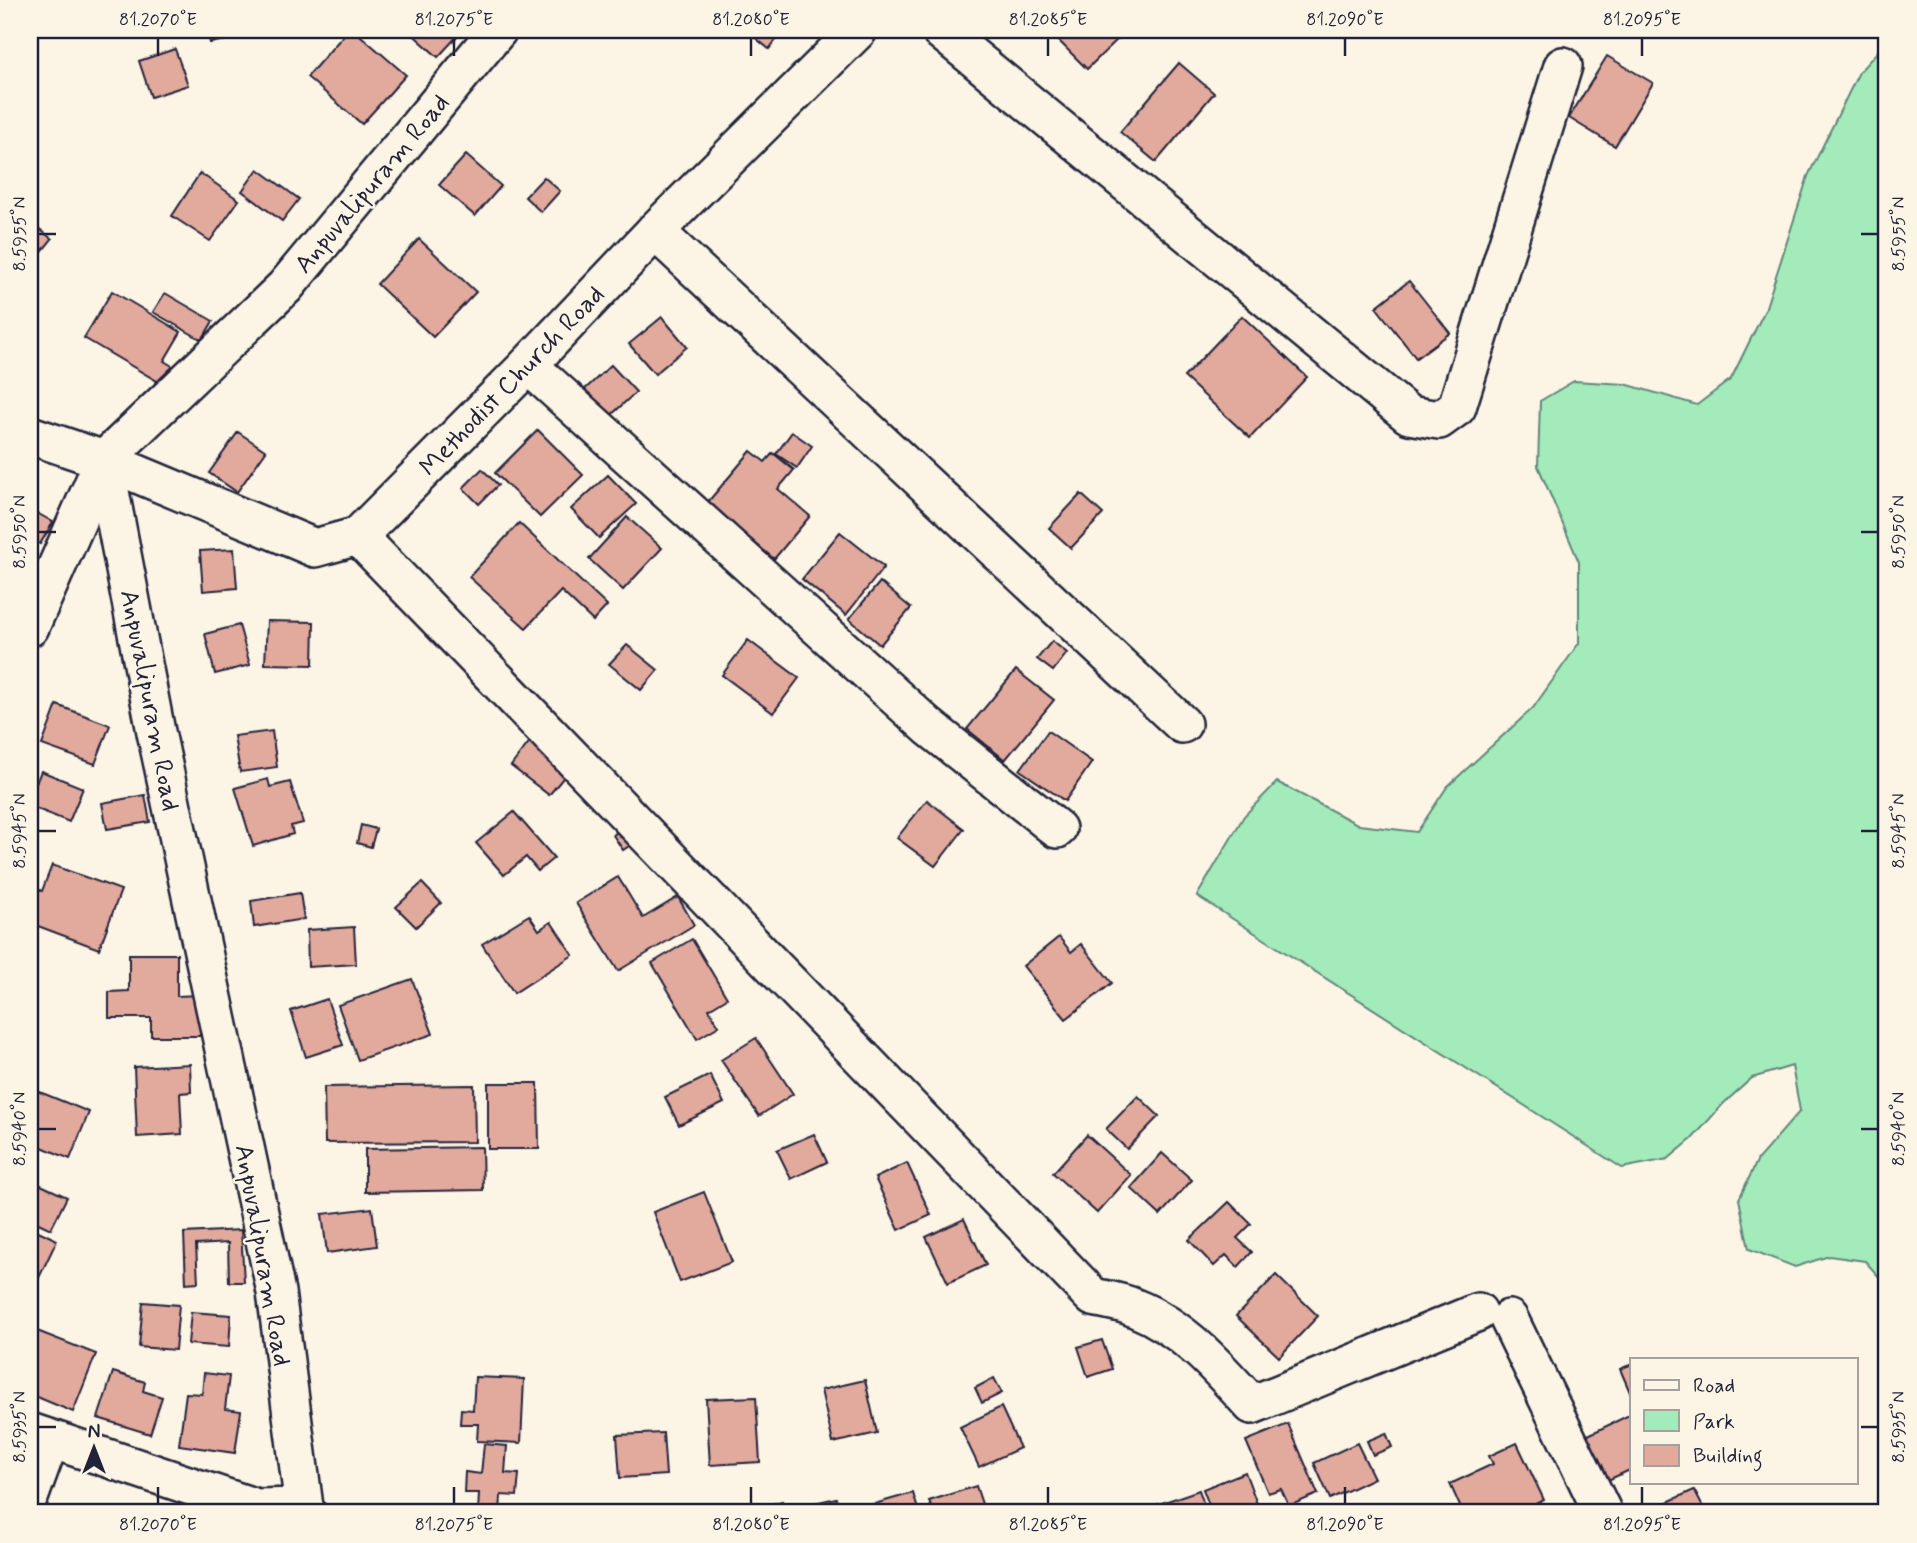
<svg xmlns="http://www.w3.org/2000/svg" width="1917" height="1543" font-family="Mynerve,sans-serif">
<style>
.green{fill:#a3ebba;stroke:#62867a;stroke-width:2}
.building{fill:#e2a99d;stroke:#22223b;stroke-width:2}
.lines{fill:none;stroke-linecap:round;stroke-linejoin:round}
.minor-casing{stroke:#22223b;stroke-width:42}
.minor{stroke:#fcf5e5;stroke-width:37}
.ticks{fill:none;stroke:#22223b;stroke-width:2.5}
.labels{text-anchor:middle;stroke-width:5;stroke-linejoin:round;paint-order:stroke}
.street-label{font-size:26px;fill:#22223b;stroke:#fcf5e5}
.neatline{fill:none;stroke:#22223b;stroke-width:2.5}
.ticks-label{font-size:18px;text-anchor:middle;fill:#22223b}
</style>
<rect width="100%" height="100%" fill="#fcf5e5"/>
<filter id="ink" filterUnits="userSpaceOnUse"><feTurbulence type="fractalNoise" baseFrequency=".0143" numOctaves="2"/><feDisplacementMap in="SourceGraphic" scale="14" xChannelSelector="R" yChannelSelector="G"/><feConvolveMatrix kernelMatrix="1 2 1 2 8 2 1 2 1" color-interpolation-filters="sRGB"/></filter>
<g filter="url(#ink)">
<polygon class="green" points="1887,41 1887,1286 1865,1261 1829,1256 1795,1267 1749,1249 1739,1199 1758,1159 1800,1111 1792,1066 1752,1078 1723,1104 1692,1139 1668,1159 1622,1168 1197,896 1244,816 1277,782 1359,825 1417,832 1447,787 1533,708 1579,643 1579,562 1538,466 1540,401 1574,381 1625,384 1697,405 1731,379 1765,310 1808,176 1859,72"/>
<g class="building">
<polygon points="207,30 273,30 210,43"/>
<polygon points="348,30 354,30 406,75 362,124 307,77"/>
<polygon points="408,30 463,30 438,57"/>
<polygon points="748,30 784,30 769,49 747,31"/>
<polygon points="1048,30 1121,30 1124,33 1087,69"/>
<polygon points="175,49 188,85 151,97 139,61"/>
<polygon points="1607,56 1653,83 1615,146 1569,118"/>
<polygon points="1179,63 1214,93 1156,162 1120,132"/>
<polygon points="466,155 501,186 475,216 439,185"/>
<polygon points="258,169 299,199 282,221 242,191"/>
<polygon points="200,173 239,200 210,241 172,216"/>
<polygon points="544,177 560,191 541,212 525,197"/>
<polygon points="37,227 52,239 35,260 30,256 30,235"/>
<polygon points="419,239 476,292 433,337 377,284"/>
<polygon points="1409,281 1450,333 1416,358 1376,307"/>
<polygon points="112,291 181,332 164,361 179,370 169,388 84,338"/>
<polygon points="165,293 213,321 202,340 153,312"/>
<polygon points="1242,316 1307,377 1250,438 1184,377"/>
<polygon points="662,317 687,347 655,374 629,344"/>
<polygon points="611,365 636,392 608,418 582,392"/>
<polygon points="538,430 583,475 540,517 495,473"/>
<polygon points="238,432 266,451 237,492 209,473"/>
<polygon points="792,432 812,446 797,468 776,454"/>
<polygon points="751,451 765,462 773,453 794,470 778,489 810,516 774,559 707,503"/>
<polygon points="482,469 498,485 479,504 463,488"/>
<polygon points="608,475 636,504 599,538 571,509"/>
<polygon points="1081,494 1103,514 1071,548 1049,528"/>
<polygon points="30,509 53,522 40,544 30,538"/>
<polygon points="627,517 662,548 623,590 589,559"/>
<polygon points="519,523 607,606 593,621 561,591 526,628 469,577"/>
<polygon points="840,532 884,567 846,615 802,579"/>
<polygon points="234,549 237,588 203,591 200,551"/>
<polygon points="880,582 911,608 880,645 849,619"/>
<polygon points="267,621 314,622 313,665 265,664"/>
<polygon points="239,625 250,665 215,674 205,634"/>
<polygon points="748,640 799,678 773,713 722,675"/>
<polygon points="1052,641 1067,653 1053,671 1037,659"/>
<polygon points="627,645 658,670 641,690 609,664"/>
<polygon points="1016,670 1054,700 1005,760 967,729"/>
<polygon points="57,705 110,725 95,764 42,745"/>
<polygon points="272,731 277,767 240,772 234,736"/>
<polygon points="1048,731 1092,762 1065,801 1020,770"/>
<polygon points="534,736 573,766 549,795 511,766"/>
<polygon points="41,771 83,788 69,822 30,806 30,798"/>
<polygon points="268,779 270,787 290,782 303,823 291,826 293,834 253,846 235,788"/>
<polygon points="145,795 150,822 107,829 102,803"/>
<polygon points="927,800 964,829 935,866 897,838"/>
<polygon points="514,812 554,858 538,871 526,857 504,875 476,843"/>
<polygon points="631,823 641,838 623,850 613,835"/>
<polygon points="361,825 376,829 371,847 357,843"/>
<polygon points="52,865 121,890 99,949 30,923 30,886 42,891"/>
<polygon points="618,877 643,918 678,897 694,925 618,971 576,903"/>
<polygon points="422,883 441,903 416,927 396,907"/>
<polygon points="300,893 304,919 254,927 251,901"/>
<polygon points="529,915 539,930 551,922 573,955 514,993 482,944"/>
<polygon points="354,927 356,964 308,967 307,930"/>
<polygon points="1059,937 1071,952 1081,944 1112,983 1066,1019 1023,966"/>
<polygon points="692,939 727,998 709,1009 719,1026 697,1039 652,963"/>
<polygon points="129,954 177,954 177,996 200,995 200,1036 151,1036 151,1018 109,1018 109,992 129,991"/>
<polygon points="412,979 433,1034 358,1060 338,1005"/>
<polygon points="327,999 343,1045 306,1057 291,1011"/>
<polygon points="756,1038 793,1094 759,1116 721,1060"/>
<polygon points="190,1064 191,1092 180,1093 182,1134 137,1137 134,1067"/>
<polygon points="710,1075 724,1103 679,1125 665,1097"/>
<polygon points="488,1083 538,1083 539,1149 488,1149"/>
<polygon points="474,1085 475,1142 325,1143 324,1087"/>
<polygon points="30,1088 89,1112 70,1159 30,1142"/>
<polygon points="1138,1096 1159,1116 1127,1149 1106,1129"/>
<polygon points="814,1134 827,1162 791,1179 777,1150"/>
<polygon points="1087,1135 1131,1175 1097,1213 1053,1173"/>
<polygon points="482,1147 483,1190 365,1192 365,1149"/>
<polygon points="1162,1153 1192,1180 1160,1215 1131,1188"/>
<polygon points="907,1163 931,1215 899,1230 875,1178"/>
<polygon points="30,1180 67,1197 51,1229 30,1219"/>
<polygon points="704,1192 732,1262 680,1282 653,1212"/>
<polygon points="1229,1202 1251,1224 1237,1238 1252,1252 1238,1267 1226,1255 1214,1266 1189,1240"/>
<polygon points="372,1208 377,1246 327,1253 322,1214"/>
<polygon points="964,1219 986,1265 948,1283 926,1237"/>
<polygon points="30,1227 57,1240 35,1286 30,1283"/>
<polygon points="241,1230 244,1282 229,1282 228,1243 196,1245 198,1282 186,1283 184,1233"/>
<polygon points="1276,1275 1318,1316 1279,1357 1236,1316"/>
<polygon points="143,1302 179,1305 175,1350 139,1347"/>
<polygon points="191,1312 231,1315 229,1347 188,1344"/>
<polygon points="32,1329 96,1354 73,1412 30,1394 30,1335"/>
<polygon points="1102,1340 1112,1369 1088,1377 1078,1347"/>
<polygon points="1632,1364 1632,1397 1620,1369"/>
<polygon points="113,1372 145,1382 143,1391 162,1397 150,1434 98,1418"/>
<polygon points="204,1373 229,1376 225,1409 241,1411 235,1453 179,1445 186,1393 202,1394"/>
<polygon points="475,1377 524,1379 521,1443 477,1441 478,1424 460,1424 461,1409 473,1410"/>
<polygon points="994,1378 1002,1393 982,1403 975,1388"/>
<polygon points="865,1380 877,1433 833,1443 821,1390"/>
<polygon points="756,1397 760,1462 710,1465 706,1399"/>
<polygon points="1001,1407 1020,1448 979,1467 960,1427"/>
<polygon points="1629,1415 1632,1421 1632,1469 1606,1481 1584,1437"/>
<polygon points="1288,1424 1318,1494 1289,1506 1281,1489 1268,1493 1246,1441"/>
<polygon points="663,1433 666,1475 620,1478 617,1435"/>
<polygon points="1386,1433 1392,1447 1373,1455 1367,1441"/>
<polygon points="1357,1443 1374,1478 1330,1499 1314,1463"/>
<polygon points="1517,1443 1544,1500 1515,1513 1463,1513 1450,1484 1493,1464 1489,1456"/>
<polygon points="484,1444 507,1446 505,1473 519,1474 517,1496 501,1495 500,1513 478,1513 479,1493 464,1493 465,1472 481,1474"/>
<polygon points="1245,1472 1259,1509 1248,1513 1212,1513 1203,1489"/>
<polygon points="976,1486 985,1513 933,1513 929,1501"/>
<polygon points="1199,1490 1207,1513 1133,1513"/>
<polygon points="1694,1490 1706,1513 1643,1513"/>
<polygon points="913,1493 919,1513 866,1513 864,1507"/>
<polygon points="836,1498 840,1513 808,1513 806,1505"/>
<polygon points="782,1501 786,1513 748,1513 747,1511"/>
</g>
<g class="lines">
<g class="minor-casing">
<g id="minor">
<polyline points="940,30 1409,415 1439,420 1457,407 1563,66"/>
<polyline points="655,231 1182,724"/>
<polyline points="528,365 929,727 1057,829"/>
<polyline points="30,435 104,460 315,548 358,536 528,365 655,231 858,30"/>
<path d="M358,536L1093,1297C1106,1300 1122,1302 1135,1308C1183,1327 1219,1368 1252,1405L1478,1312"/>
<polyline points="30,627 104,460"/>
<polyline points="1509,1319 1603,1513"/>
<polyline points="30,1432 256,1508 304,1507"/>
<polyline points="30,1495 50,1440"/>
<polyline points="307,1513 304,1507 276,1292 156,732 104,460 285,287 498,30"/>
</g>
</g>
<use href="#minor" class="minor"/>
</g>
</g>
<path class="ticks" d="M158,38V56M454,38V56M751,38V56M1048,38V56M1345,38V56M1642,38V56M38,234H56M1861,234H1878M38,532H56M1861,532H1878M38,831H56M1861,831H1878M38,1129H56M1861,1129H1878M38,1427H56M1861,1427H1878M158,1487V1504M454,1487V1504M751,1487V1504M1048,1487V1504M1345,1487V1504M1642,1487V1504"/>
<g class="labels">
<g class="street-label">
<text transform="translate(371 183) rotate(-50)" y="9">Anpuvalipuram Road</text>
<text transform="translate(511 380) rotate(-46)" y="9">Methodist Church Road</text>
<text transform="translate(151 700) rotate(79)" y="9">Anpuvalipuram Road</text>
<text transform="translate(264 1255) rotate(80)" y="9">Anpuvalipuram Road</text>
</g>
</g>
<rect width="1917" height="1543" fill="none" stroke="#fcf5e5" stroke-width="77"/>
<rect x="1630" y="1358" width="228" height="126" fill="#fcf5e5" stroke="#a5a1a1" stroke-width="2"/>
<rect x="1644" y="1380" width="35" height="10" fill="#fcf5e5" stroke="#a5a1a1" stroke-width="2"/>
<text x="1693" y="1392" font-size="21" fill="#22223b">Road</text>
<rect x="1644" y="1410" width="35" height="21" fill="#a3ebba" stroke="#a5a1a1" stroke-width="2"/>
<text x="1693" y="1428" font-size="21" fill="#22223b">Park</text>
<rect x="1644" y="1445" width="35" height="21" fill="#e2a99d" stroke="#a5a1a1" stroke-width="2"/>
<text x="1693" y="1462" font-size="21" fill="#22223b">Building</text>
<g transform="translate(94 1448)" stroke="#fcf5e5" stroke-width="5" paint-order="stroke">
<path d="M0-5L12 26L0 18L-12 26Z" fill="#22223b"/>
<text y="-10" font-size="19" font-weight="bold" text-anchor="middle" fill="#22223b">N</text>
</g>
<rect x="38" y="38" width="1840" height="1466" class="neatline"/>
<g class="ticks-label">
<text x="158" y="25">81.2070°E</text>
<text x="454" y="25">81.2075°E</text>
<text x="751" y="25">81.2080°E</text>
<text x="1048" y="25">81.2085°E</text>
<text x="1345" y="25">81.2090°E</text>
<text x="1642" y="25">81.2095°E</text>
<text transform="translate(19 234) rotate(-90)" y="6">8.5955°N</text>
<text transform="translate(1898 234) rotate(-90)" y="6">8.5955°N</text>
<text transform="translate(19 532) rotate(-90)" y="6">8.5950°N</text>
<text transform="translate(1898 532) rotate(-90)" y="6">8.5950°N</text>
<text transform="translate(19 831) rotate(-90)" y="6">8.5945°N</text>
<text transform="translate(1898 831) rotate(-90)" y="6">8.5945°N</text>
<text transform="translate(19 1129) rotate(-90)" y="6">8.5940°N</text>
<text transform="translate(1898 1129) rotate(-90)" y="6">8.5940°N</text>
<text transform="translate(19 1427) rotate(-90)" y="6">8.5935°N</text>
<text transform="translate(1898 1427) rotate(-90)" y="6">8.5935°N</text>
<text x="158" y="1530">81.2070°E</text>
<text x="454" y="1530">81.2075°E</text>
<text x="751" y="1530">81.2080°E</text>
<text x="1048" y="1530">81.2085°E</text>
<text x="1345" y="1530">81.2090°E</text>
<text x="1642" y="1530">81.2095°E</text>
</g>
</svg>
